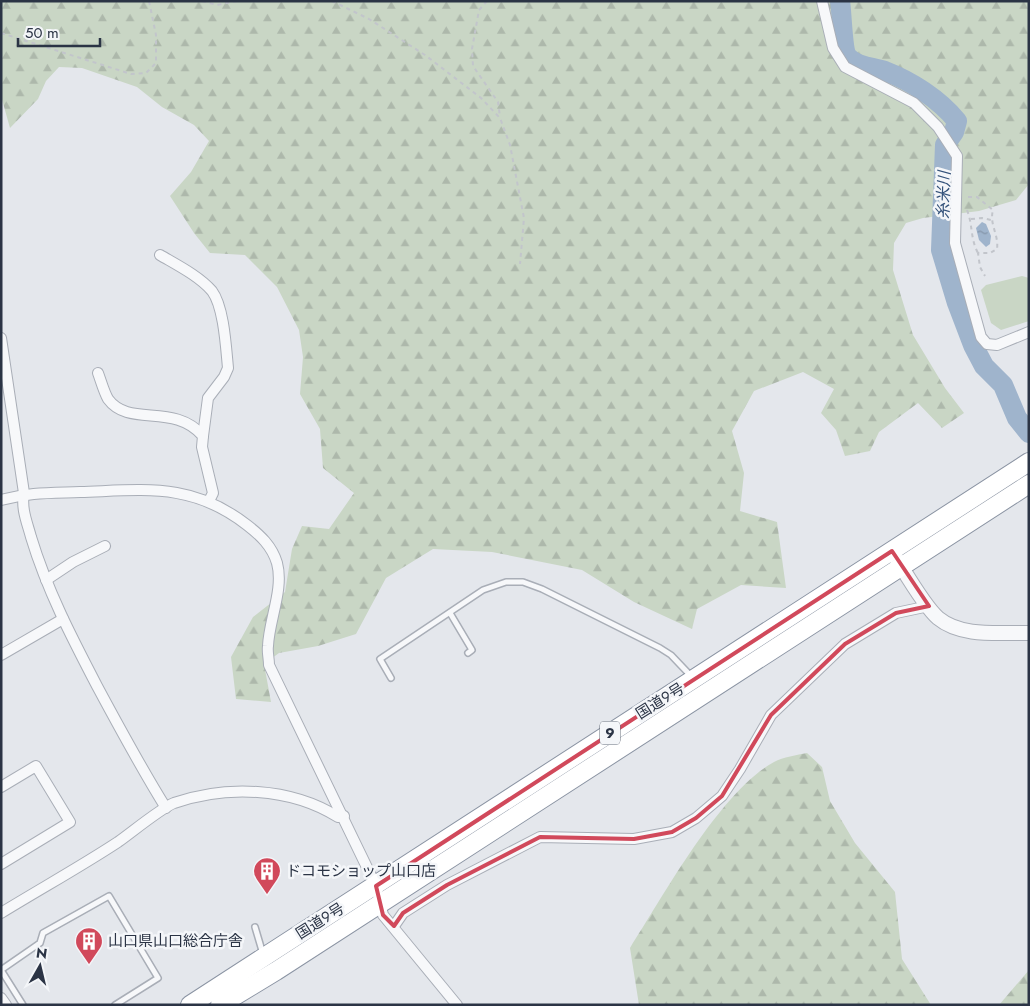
<svg xmlns="http://www.w3.org/2000/svg" width="1030" height="1006" font-family="Jost,'Noto Sans JP',sans-serif">
<style>
.green{fill:#c9d6c5}
.forest{fill:url(#forest-firs)}
.water{fill:url(#water-ripples)}
.lines{fill:none;stroke-linecap:round;stroke-linejoin:round}
.river{stroke:#9fb4cc;stroke-width:20}
.service-casing{stroke:#a9aeb7;stroke-width:8}
.minor-casing{stroke:#a9aeb7;stroke-width:12}
.tertiary-casing{stroke:#a9aeb7;stroke-width:16}
.trunk-casing{stroke:#8b94a3;stroke-width:20}
.path{stroke:#c2c5cb;stroke-width:2;stroke-dasharray:4 4;stroke-linecap:butt}
.service{stroke:#f7f8fa;stroke-width:5}
.minor{stroke:#f7f8fa;stroke-width:10}
.tertiary{stroke:#f7f8fa;stroke-width:14}
.trunk{stroke:#fff;stroke-width:18}
.marked{fill:none;stroke:#d1495b;stroke-width:4;stroke-linejoin:round}
.labels{text-anchor:middle;stroke-width:5;stroke-linejoin:round;paint-order:stroke}
.shield{fill:#f4f6f9;stroke:#676e7b;stroke-width:1}
.shield-label{font-size:14px;font-weight:bold;fill:#2b3445}
.street-label{font-size:15px;fill:#2b3445;stroke:#f4f6f9}
.poi-label{font-size:15px;fill:#2b3445;stroke:#f4f6f9;text-anchor:start}
.water-label{font-size:16px;font-style:italic;fill:#34527a;stroke:#f4f6f9}
</style>
<defs>
<pattern id="forest-firs" width="22" height="20" patternUnits="userSpaceOnUse" patternTransform="scale(1.25)"><rect width="22" height="20" fill="#c9d6c5"/><path d="M5 1l3.5 6h-7zM16 11l3.5 6h-7z" fill="#adb8ab"/></pattern>
<pattern id="water-ripples" width="26" height="14" patternUnits="userSpaceOnUse" patternTransform="scale(1.25)"><rect width="26" height="14" fill="#9fb4cc"/><path d="M2 4q2-2 4 0t4 0M15 11q2-2 4 0t4 0" fill="none" stroke="#8293a7"/></pattern>
</defs>
<rect width="100%" height="100%" fill="#e4e7ec"/>
<polygon class="green" points="1022,276 1029,278 1029,321 1001,330 991,323 981,290 986,285"/>
<g class="forest">
<polygon points="1,1 1029,1 1029,184 1016,200 979,211 923,218 906,223 894,243 893,270 913,335 945,388 964,413 942,428 918,403 879,432 870,451 845,456 836,430 821,413 834,389 803,372 754,391 732,431 744,473 740,511 777,522 786,588 741,585 697,609 692,629 634,602 582,570 492,552 433,549 386,578 356,634 318,646 279,653 264,664 271,702 236,699 231,657 253,617 285,592 292,549 302,526 329,529 354,493 323,468 320,429 300,394 303,357 299,330 277,287 245,255 210,253 194,233 170,196 191,172 209,141 194,125 162,107 137,87 82,68 59,67 46,81 38,99 10,128 1,96"/>
<path d="M807,753L822,767L830,801L855,843L895,892L902,959L931,1005H639L630,948C664,895 720,792 774,762C783,757 797,755 807,753Z"/>
<polygon points="1029,970 1029,1005 999,1005"/>
</g>
<polygon class="water" points="982,222 986,224 991,236 990,244 986,247 979,240 976,228"/>
<g class="lines">
<path class="river" d="M840,1C842,12 842,52 849,58C858,67 873,67 885,71C911,81 939,99 957,121L954,132L945,145L941,250L957,303L973,345L984,366L1003,385L1017,418L1029,433"/>
<g class="service-casing">
<g id="service">
<polyline points="450,613 472,650 468,653"/>
<polyline points="391,678 380,659 483,590 506,582 523,582 542,589 660,648 671,655 691,676"/>
<polyline points="255,927 263,954"/>
<polyline points="1,970 40,943 43,933 109,896 158,978 115,1005"/>
<polyline points="1,970 23,1005"/>
</g>
</g>
<g class="minor-casing">
<g id="minor">
<polyline points="822,1 833,48 845,67 914,103 938,127 957,156 955,243 981,337 987,344 997,345 1029,332"/>
<path d="M160,255C177,265 199,276 212,291C224,307 226,348 228,368L224,377L208,398L203,436"/>
<path d="M1,338L24,493C21,509 27,522 31,537C47,590 72,638 97,686C119,727 141,768 166,808"/>
<path d="M98,373C101,381 104,392 108,399C129,428 174,402 203,436L202,447L213,493L209,501"/>
<path d="M1,500C29,492 51,493 80,492C145,490 192,482 247,525C260,535 272,546 277,563C284,589 269,620 268,646C267,652 269,658 269,665L376,886L383,915L457,1005"/>
<polyline points="46,580 73,562 105,546"/>
<polyline points="1,655 63,619"/>
<polyline points="1,787 36,766 70,822 1,864"/>
<path d="M1,913C40,889 80,867 118,842C131,833 161,808 174,803C226,785 290,787 338,817L344,816"/>
<polyline points="394,926 403,913 447,885 540,837 634,839 672,832 696,818 722,796 740,769 771,715 845,644 896,613 929,606"/>
<polyline points="1,998 6,1005"/>
</g>
</g>
<g class="tertiary-casing">
<path id="tertiary" d="M896,558C906,574 925,607 938,618C962,638 1001,632 1029,633"/>
</g>
<g class="trunk-casing">
<g id="trunk">
<polyline points="190,1005 1029,462"/>
<polyline points="220,1005 276,971 1029,484"/>
</g>
</g>
<g class="path">
<polyline points="202,1 217,5 237,1"/>
<polyline points="332,1 369,19 425,55 481,98 500,118 510,145 524,218 520,264"/>
<polyline points="487,1 479,10 472,49 473,66 498,102 500,117"/>
<polyline points="1,33 131,74 146,73 156,63 156,35 149,1"/>
<path d="M968,197H977L993,210C989,224 999,235 997,249L990,253H978L980,267L985,276"/>
<path d="M967,210C973,225 970,238 978,253"/>
<polyline points="971,219 982,218 991,220"/>
</g>
<use href="#service" class="service"/>
<use href="#minor" class="minor"/>
<use href="#tertiary" class="tertiary"/>
<use href="#trunk" class="trunk"/>
</g>
<path class="marked" d="M892,551L929,606L896,613L845,644L771,715L722,796L696,818L672,832L634,839L540,837L447,885L403,913L394,926L383,915L376,886Z"/>
<defs>
<g id="building-pin" transform="scale(1.4375)"><path d="M0 17L-7.5 6A9.5 9.5 0 1 1 7.5 6Z" fill="#d1495b" stroke="#f4f6f9"/><path d="M-4-6H4V6H1V3H-1V6H-4ZM-2.5-4.3h1.7v1.8h-1.7ZM.8-4.3h1.7v1.8H.8ZM-2.5-1h1.7V.8h-1.7ZM.8-1h1.7V.8H.8Z" fill="#fff"/></g>
</defs>
<g fill-rule="evenodd">
<use href="#building-pin" x="267" y="871"/>
<use href="#building-pin" x="89" y="941"/>
</g>
<g class="labels">
<rect class="shield" x="600" y="721.5" width="20" height="23" rx="4"/>
<g class="shield-label">
<text x="610" y="738">9</text>
</g>
<g class="street-label">
<text transform="translate(660 701) rotate(-32)" y="5">国道9号</text>
<text transform="translate(320 921) rotate(-32)" y="5">国道9号</text>
</g>
<g class="poi-label">
<text x="286" y="876">ドコモショップ山口店</text>
<text x="108" y="946">山口県山口総合庁舎</text>
</g>
<g class="water-label">
<text transform="translate(943 195) rotate(-88)" y="6">糸米川</text>
</g>
</g>
<rect width="1030" height="1006" fill="none" stroke="#2b3445" stroke-width="5"/>
<g transform="translate(40 966) rotate(8)" stroke="#f4f6f9" stroke-width="4" paint-order="stroke">
<path d="M0-4L9 19L0 12L-9 19Z" fill="#2b3445"/>
<text y="-8" font-size="14" font-weight="bold" text-anchor="middle" fill="#2b3445">N</text>
</g>
<path d="M18 38v8h82v-8" fill="none" stroke="#2b3445" stroke-width="2.5"/>
<text x="25" y="38" font-size="15" fill="#2b3445" stroke="#f4f6f9" stroke-width="4" paint-order="stroke">50 m</text>
</svg>
